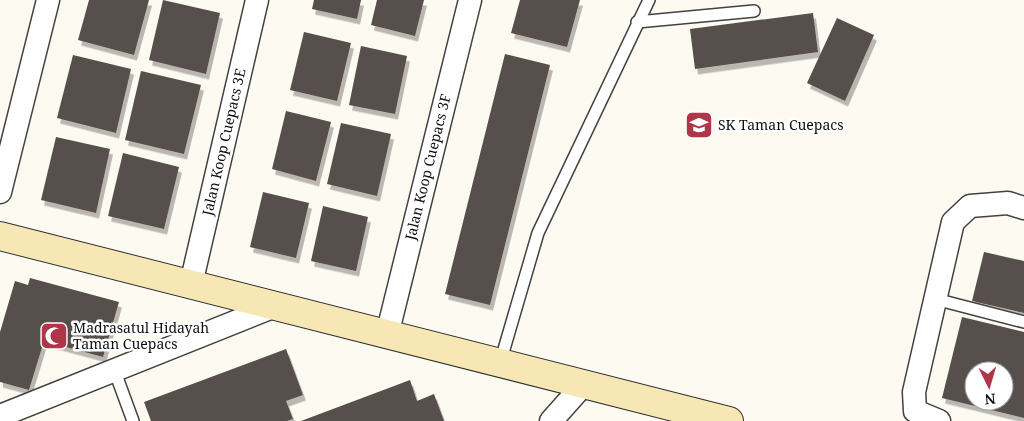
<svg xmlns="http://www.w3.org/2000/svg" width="1024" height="421" font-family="'Noto Serif',serif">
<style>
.building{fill:#564f4c;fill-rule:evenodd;filter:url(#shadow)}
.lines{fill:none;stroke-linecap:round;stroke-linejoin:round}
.lane-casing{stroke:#424242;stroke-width:14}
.street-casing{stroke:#424242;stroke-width:25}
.secondary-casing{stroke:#313131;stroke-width:30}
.lane{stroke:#fff;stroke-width:11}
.street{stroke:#fff;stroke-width:22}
.secondary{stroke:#f6e7b4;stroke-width:28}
.labels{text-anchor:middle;stroke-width:5;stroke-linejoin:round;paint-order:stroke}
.poi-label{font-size:14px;fill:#0f0f0f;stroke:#fff;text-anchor:start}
.street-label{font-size:14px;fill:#0f0f0f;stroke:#fff}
</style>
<defs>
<filter id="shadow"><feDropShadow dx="3" dy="5.5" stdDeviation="0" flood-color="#0004"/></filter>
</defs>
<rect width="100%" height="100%" fill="#fdfaf2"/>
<g class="building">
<polygon points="89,0 149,0 134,55 78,40"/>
<polygon points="163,0 220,13 206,74 149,60"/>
<polygon points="314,0 361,0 357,19 312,9"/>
<polygon points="377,0 424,0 415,36 371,25"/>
<polygon points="520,0 580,0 567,47 511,33"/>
<polygon points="813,13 818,52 695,69 690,29"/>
<polygon points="837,18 874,35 845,101 807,83"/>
<polygon points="304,32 351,43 337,101 290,90"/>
<polygon points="361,46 407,56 395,114 349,105"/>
<polygon points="505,54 550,65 490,305 445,294"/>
<polygon points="73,55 131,69 116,133 57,118"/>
<polygon points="141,71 201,85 184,154 125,140"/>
<polygon points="286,111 331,122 316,181 272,169"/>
<polygon points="341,123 391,134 377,196 327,184"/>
<polygon points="56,137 110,149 96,213 41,200"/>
<polygon points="123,153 179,167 164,229 108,216"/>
<polygon points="263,192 309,203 296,258 250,247"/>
<polygon points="323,206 368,217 356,271 311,261"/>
<polygon points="984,252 1024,261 1024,313 972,301"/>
<polygon points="30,278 119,302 103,357 44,341 29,390 0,382 0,332 15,281 28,285"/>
<path d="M962,317L1024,332V418L942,398ZM974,371H1004V401H974Z"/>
<polygon points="286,349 303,395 286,401 293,419 287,421 151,421 144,402"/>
<polygon points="410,380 417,401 434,394 444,421 301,421"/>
</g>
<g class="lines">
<g class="lane-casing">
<g id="lane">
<polyline points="637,22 754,11"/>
<polyline points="935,299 1024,322"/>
<polyline points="500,363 538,233 649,0"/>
<polyline points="115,372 133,421"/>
</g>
</g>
<g class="street-casing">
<g id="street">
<polyline points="0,192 48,0"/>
<polyline points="191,284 257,0"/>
<polyline points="387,335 470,0"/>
<polyline points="0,416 275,306"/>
<polyline points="551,421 584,384"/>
<polyline points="939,421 915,411 914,392 953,222 970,206 1008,203 1024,208"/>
</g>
</g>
<g class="secondary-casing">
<polyline id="secondary" points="0,236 729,421"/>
</g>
<use href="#lane" class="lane"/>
<use href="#street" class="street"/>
<use href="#secondary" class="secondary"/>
</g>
<defs>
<g id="school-square" transform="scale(1.4375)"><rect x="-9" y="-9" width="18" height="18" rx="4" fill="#af3649" stroke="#fff"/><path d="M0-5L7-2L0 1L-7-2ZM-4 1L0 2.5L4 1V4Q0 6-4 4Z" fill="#fff"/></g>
<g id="mosque-square" transform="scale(1.4375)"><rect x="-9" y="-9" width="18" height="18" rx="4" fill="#af3649" stroke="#fff"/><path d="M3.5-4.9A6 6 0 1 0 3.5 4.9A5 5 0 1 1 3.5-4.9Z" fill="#fff"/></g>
</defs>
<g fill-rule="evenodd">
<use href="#school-square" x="699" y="125"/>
<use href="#mosque-square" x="54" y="336"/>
</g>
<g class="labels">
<g class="poi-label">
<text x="718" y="130">SK Taman Cuepacs</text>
<text x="73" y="333">Madrasatul Hidayah<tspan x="73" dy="16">Taman Cuepacs</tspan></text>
</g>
<g class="street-label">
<text transform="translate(224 142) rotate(-77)" y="5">Jalan Koop Cuepacs 3E</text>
<text transform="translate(428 167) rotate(-76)" y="5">Jalan Koop Cuepacs 3F</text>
</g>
</g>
<g transform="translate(989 386) rotate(175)"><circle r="24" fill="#ffffff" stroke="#9f9f9f"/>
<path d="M0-4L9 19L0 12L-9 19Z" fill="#af3649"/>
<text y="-8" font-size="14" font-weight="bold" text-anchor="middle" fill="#0f0f0f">N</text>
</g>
</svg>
